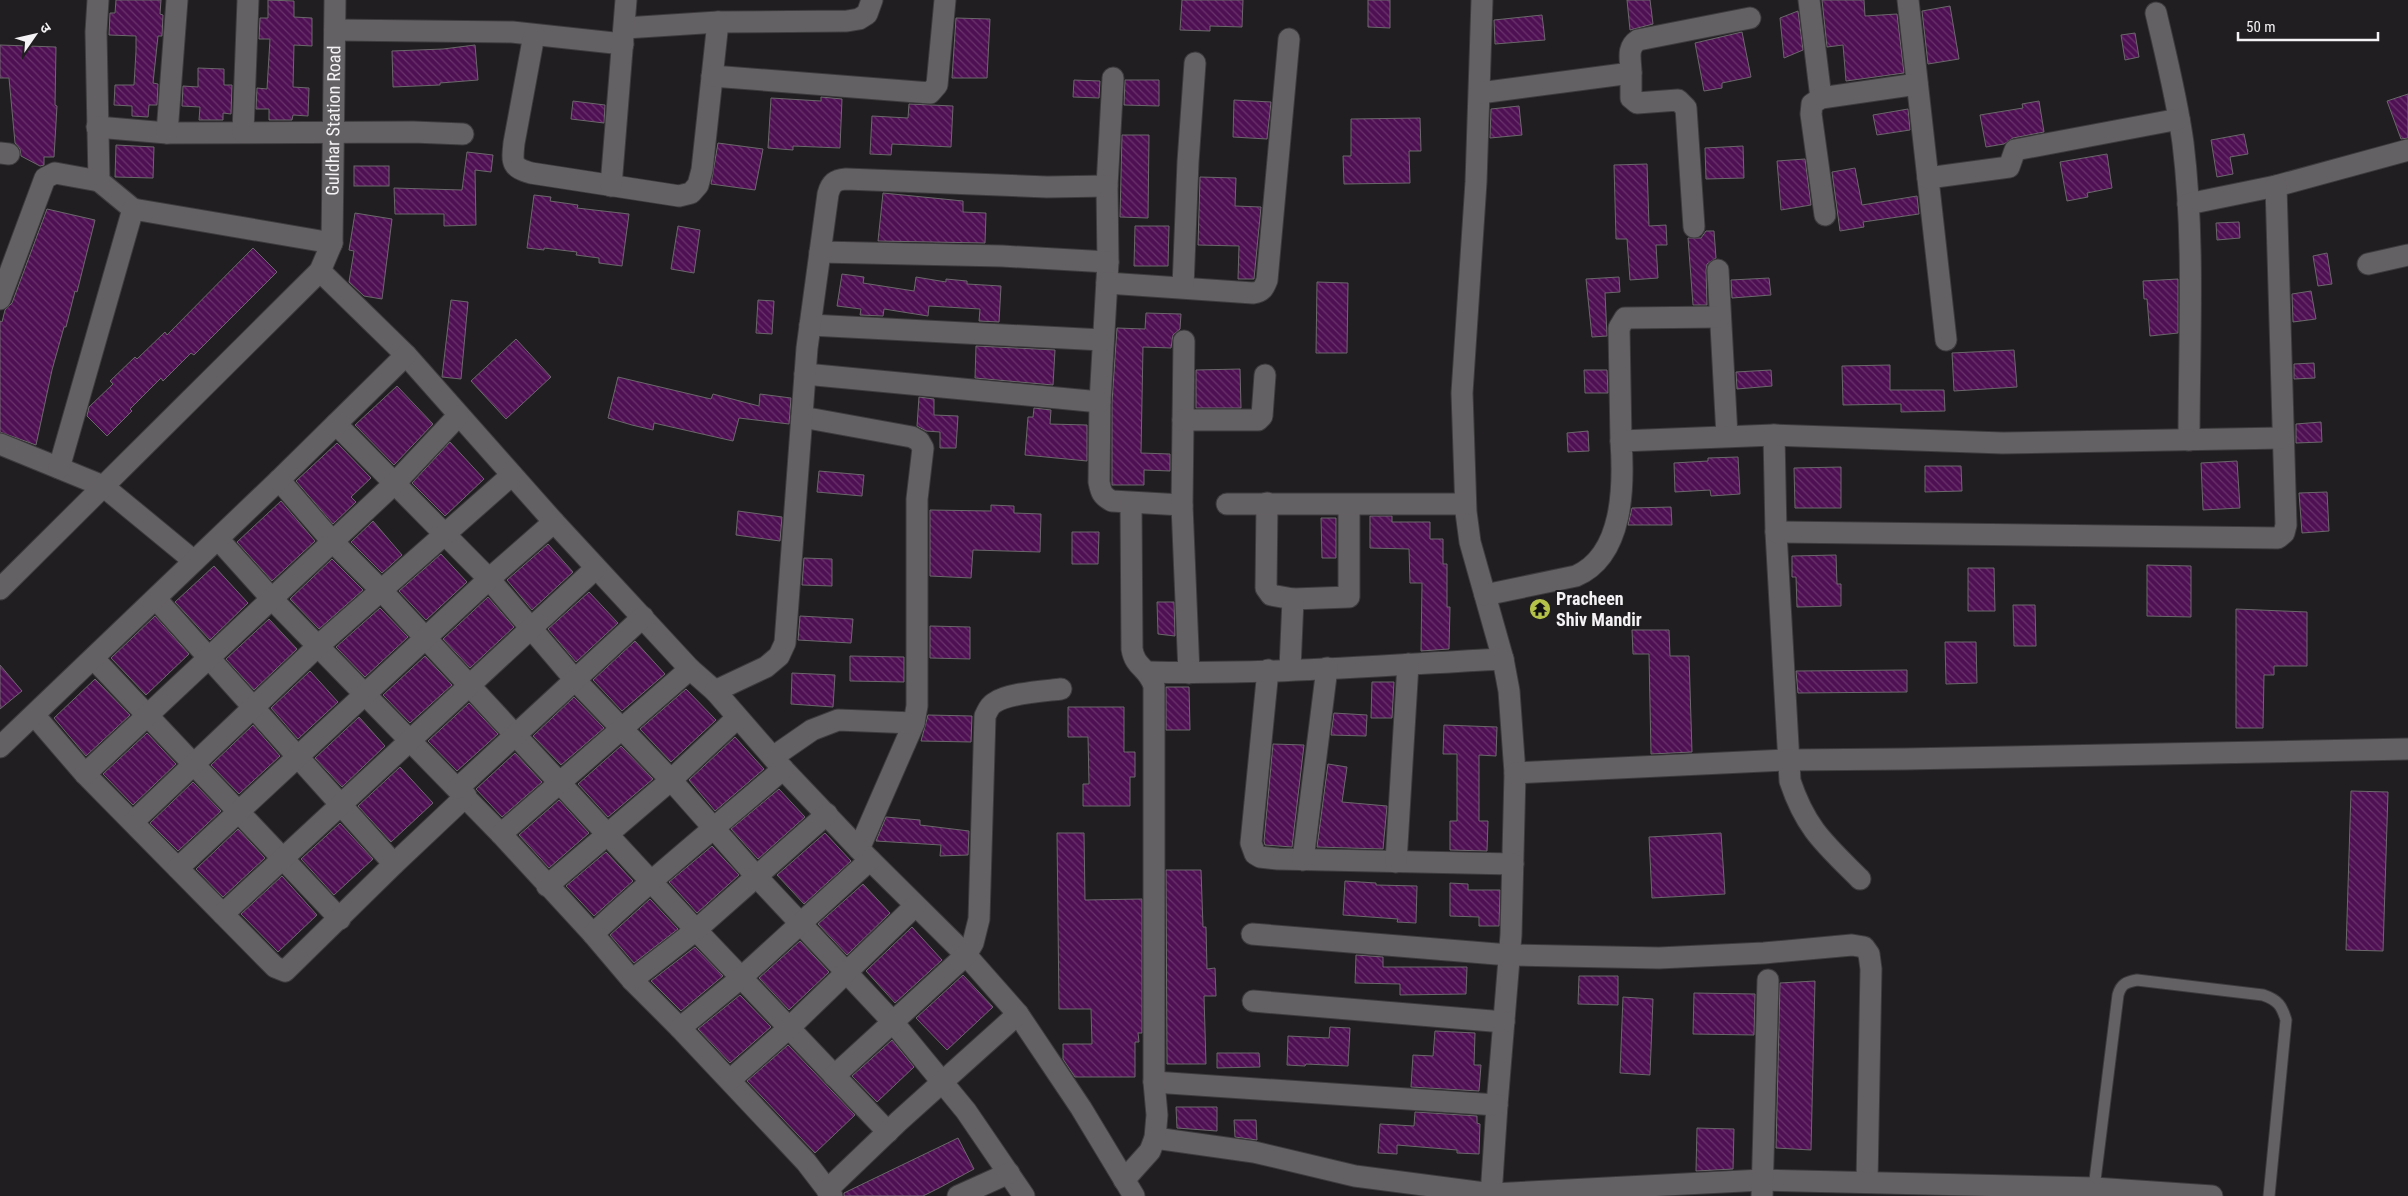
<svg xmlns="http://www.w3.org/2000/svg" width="2408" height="1196" font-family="'Roboto Condensed','Noto Sans Devanagari',sans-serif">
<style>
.building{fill:url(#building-back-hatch);stroke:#6a686a}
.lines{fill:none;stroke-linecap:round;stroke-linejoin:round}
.lane-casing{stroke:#3d3b3d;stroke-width:13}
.street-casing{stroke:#3d3b3d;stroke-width:23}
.lane{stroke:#646164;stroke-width:11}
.street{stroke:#646164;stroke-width:21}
.labels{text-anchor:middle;stroke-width:4;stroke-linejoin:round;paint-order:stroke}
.street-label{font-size:18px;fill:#f4f2f4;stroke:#201e20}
.poi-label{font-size:18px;font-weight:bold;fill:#f4f2f4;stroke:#201e20;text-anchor:start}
</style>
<defs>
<pattern id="building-back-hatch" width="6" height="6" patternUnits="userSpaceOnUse" patternTransform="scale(1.25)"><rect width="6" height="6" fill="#4f1053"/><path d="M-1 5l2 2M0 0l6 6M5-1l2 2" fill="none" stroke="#69336c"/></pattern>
</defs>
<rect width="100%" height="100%" fill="#201e20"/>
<g class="building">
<polygon points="116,0 161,0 160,14 163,15 162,36 158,36 153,83 158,84 157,105 149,105 148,117 132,116 132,106 114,105 115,85 134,85 136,51 136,36 109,35 110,13 115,13"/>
<polygon points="268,0 294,1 294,17 312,18 312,46 294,45 293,87 309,88 308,116 293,115 292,120 269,120 269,109 256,109 257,88 267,89 270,39 259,39 260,18 268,18"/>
<polygon points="1182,0 1243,0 1242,27 1210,26 1210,31 1180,30"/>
<polygon points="1368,0 1390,0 1390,28 1368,27"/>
<polygon points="1627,0 1650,0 1653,24 1630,30"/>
<polygon points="1822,0 1864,0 1865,16 1897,14 1904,73 1846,81 1843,45 1827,47"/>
<polygon points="1950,6 1959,59 1928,64 1922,11"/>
<polygon points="1798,11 1803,50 1784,58 1780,18"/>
<polygon points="1542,15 1545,40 1495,44 1494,20"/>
<polygon points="956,18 990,19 987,78 952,78"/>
<polygon points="1742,32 1751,77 1722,83 1722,88 1704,91 1695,43"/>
<polygon points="2135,33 2139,57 2125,60 2121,35"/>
<polygon points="0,45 56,47 55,105 57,106 54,157 44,157 44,165 40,166 21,156 20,149 15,143 9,78 0,78"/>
<polygon points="475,45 478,80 440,83 440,85 393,87 392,51 443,49"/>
<polygon points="198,68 224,69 224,85 232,85 231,114 223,113 223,120 199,120 200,107 182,106 183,86 198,87"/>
<polygon points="1074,80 1100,81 1099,98 1073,97"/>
<polygon points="1125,80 1159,80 1159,106 1124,105"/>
<polygon points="2408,94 2408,138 2401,139 2387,101"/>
<polygon points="821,97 842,99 840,148 793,146 793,150 768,148 771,98 821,101"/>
<polygon points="1234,100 1271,102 1267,139 1233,137"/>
<polygon points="573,101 605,105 604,123 571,119"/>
<polygon points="2039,101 2044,132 2013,138 2004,144 1986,147 1980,115 2023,108 2022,104"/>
<polygon points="909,104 953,106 951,147 892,144 891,155 870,154 872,116 908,118"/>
<polygon points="1519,106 1522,135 1490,138 1491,109"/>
<polygon points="1908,109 1910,130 1877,135 1873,115"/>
<polygon points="1420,118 1421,151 1409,151 1410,183 1344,184 1343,156 1351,156 1351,119"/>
<polygon points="2244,134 2248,154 2230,157 2233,174 2217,177 2211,140"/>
<polygon points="1122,135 1149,135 1148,218 1120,217"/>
<polygon points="718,143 763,149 755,190 711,184"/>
<polygon points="116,145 154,147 153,178 115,177"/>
<polygon points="1743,146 1744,178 1706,179 1705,148"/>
<polygon points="467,152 493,155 491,172 475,170 476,225 444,226 444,214 395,214 394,188 462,190"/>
<polygon points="2107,154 2112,188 2087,193 2088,197 2067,201 2060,162"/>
<polygon points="1805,159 1811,205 1781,210 1777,161"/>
<polygon points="1647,164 1649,226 1666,225 1667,245 1656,245 1658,278 1630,280 1627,239 1616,239 1614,165"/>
<rect x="354" y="166" width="35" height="20"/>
<polygon points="1855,168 1862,205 1917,196 1919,214 1863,222 1864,227 1840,231 1832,172"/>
<polygon points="1200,177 1236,178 1235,206 1261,207 1254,279 1238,279 1239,246 1198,245"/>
<polygon points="883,193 963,201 963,212 986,213 985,243 878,241"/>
<polygon points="534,195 551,197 550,201 578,205 577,208 629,214 622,266 599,263 599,258 576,255 577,252 544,248 544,250 527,248"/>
<polygon points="47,209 95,220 77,292 75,291 66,327 64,327 52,370 36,445 0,432 0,321 2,322 5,310 12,303"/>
<polygon points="355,213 392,219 382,299 364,296 349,282 354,251 349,250"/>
<polygon points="2239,222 2240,238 2217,240 2216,223"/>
<polygon points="678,226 700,230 694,273 671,269"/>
<polygon points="1135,226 1169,226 1168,266 1134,266"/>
<polygon points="1706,231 1714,231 1716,258 1707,264 1706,270 1707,305 1693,305 1688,238 1701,238"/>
<polygon points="253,248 277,272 194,355 191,353 163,381 161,378 130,409 132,411 107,436 87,416 89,407 113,384 110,381 135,357 137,359 165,332 167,335"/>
<polygon points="2327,253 2332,284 2318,286 2313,256"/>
<polygon points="842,274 864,277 863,283 914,291 916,277 946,282 946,279 967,281 967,284 1001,286 999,322 979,321 980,309 929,306 928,316 884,309 883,316 860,315 861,309 837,306"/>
<polygon points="1619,277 1620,292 1605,293 1607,336 1592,337 1586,279"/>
<polygon points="1769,278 1771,295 1732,298 1731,280"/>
<polygon points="2178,279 2178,333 2150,336 2147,299 2144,299 2143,281"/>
<polygon points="1317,282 1348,283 1347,353 1316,353"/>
<polygon points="2311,291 2316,319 2293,322 2292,294"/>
<polygon points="451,300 468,302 461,379 442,377"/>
<polygon points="758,300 774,301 772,334 756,333"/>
<polygon points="1146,313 1181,314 1180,329 1173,335 1171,348 1143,347 1141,453 1170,454 1170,471 1144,470 1144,485 1112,485 1112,402 1117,328 1145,329"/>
<polygon points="516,339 551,377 506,419 471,381"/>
<polygon points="976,346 1055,350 1053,385 975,378"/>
<polygon points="2014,350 2017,387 1954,391 1952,353"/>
<polygon points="2314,363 2315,378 2294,379 2294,364"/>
<polygon points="1890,365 1890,390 1944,390 1945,411 1901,412 1901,404 1843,405 1842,366"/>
<polygon points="1240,369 1241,408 1196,408 1196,370"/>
<polygon points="1584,370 1607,370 1608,393 1585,393"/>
<polygon points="1771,370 1772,386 1737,389 1736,372"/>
<polygon points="618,377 711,399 713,394 759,406 760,394 791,398 789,424 739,418 733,441 654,423 653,430 632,425 608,418"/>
<polygon points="397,386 433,424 394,465 355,425"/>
<polygon points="919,397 934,399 934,415 958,416 956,448 940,448 940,432 926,431 917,426"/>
<polygon points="1034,408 1051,410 1050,424 1087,425 1087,461 1025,455 1028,417 1033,417"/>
<polygon points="2321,422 2322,442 2296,443 2296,424"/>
<polygon points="1588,431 1589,451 1568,452 1567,433"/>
<polygon points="450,442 484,479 445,516 412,483"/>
<polygon points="337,443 371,478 351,497 356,502 333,524 296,481"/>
<polygon points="1738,457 1740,494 1711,496 1710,490 1675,492 1674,463 1708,461 1708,458"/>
<polygon points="2237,461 2240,508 2203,510 2201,463"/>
<polygon points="1925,466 1961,466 1962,491 1925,492"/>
<polygon points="1841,467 1841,508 1795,508 1794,468"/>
<polygon points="819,471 864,475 862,496 817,492"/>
<polygon points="2327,492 2329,531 2302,533 2299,493"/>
<polygon points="281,501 315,541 272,581 237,542"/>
<polygon points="991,505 1014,506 1014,513 1041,514 1040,552 973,550 971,578 930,576 930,510 991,511"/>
<polygon points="1671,507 1672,525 1628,525 1632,508"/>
<polygon points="738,511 782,517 780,541 736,535"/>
<polygon points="1370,516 1392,516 1392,522 1430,522 1430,539 1443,539 1443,564 1447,564 1447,607 1450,607 1449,649 1421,651 1422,583 1410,583 1409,549 1370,548"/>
<polygon points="1321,518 1336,518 1336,558 1322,558"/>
<polygon points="373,521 402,555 382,573 351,542"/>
<polygon points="1072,532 1099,532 1098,564 1072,564"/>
<polygon points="548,544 573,572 532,610 507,580"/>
<polygon points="441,554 467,582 426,620 399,591"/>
<polygon points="1836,555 1837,584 1841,584 1841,606 1797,607 1796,577 1792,577 1792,556"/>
<polygon points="804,558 832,559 832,586 802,585"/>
<polygon points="332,559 363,590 319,629 290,599"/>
<polygon points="2147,565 2191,566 2191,617 2147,616"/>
<polygon points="214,566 248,603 210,640 175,602"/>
<polygon points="1968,568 1994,568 1995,611 1968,611"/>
<polygon points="589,592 618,623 576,662 548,629"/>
<polygon points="488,597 514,627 470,668 443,639"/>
<polygon points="1157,602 1174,602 1175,636 1158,634"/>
<polygon points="2013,605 2035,605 2036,646 2014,646"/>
<polygon points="380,608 408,637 365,677 336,647"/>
<polygon points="2236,609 2307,612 2307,666 2274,666 2274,675 2264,675 2263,728 2236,728"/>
<polygon points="155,616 189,654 146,695 111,658"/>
<polygon points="800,616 853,619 851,643 798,640"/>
<polygon points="269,619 297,649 254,690 226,659"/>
<polygon points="930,626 970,627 970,659 930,658"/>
<polygon points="1632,630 1669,630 1670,656 1689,656 1692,752 1651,754 1649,654 1633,654"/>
<polygon points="635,641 665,674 622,711 593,680"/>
<polygon points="1945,642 1976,642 1977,683 1946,684"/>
<polygon points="425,656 452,685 410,723 383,695"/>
<polygon points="850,656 904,657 904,682 850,681"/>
<polygon points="0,665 22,691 0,709"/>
<polygon points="1907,670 1907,692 1798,693 1796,671"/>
<polygon points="310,671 338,702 298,739 271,708"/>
<polygon points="792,673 835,675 833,707 791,704"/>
<polygon points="95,679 130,715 86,756 54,718"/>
<polygon points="1372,682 1394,682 1392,718 1371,718"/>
<polygon points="1166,687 1189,687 1190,730 1166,730"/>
<polygon points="686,689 716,720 671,762 640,729"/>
<polygon points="574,697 604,728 561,765 533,736"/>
<polygon points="469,703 498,734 457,771 428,741"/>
<polygon points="1068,707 1124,707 1124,752 1135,752 1135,777 1130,777 1130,806 1083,806 1083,784 1089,784 1088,737 1068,737"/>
<polygon points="1334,713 1367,715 1366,736 1331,735"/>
<polygon points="928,715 972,716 971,742 921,741"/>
<polygon points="359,717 385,746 342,787 315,758"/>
<polygon points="253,725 280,756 239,794 211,765"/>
<polygon points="1444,725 1497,727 1496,756 1479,755 1479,821 1488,821 1487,851 1450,850 1450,821 1457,821 1457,754 1443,754"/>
<polygon points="147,733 176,764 133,805 103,774"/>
<polygon points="735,737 764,769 715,811 689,780"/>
<polygon points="1273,744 1304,745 1292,847 1265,845 1264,841"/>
<polygon points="621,746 653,779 608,817 578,784"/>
<polygon points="515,753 542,782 502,817 476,789"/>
<polygon points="1328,764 1347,767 1342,802 1387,806 1383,849 1317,847"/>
<polygon points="400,767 433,803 391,842 358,806"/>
<polygon points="193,782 221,811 178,851 150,823"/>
<polygon points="779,789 805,817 758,859 731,829"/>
<polygon points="2351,791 2388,792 2383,951 2346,950"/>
<polygon points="559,800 589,833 549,868 519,835"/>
<polygon points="886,817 920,820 920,825 969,831 968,855 940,856 941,845 876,841"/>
<polygon points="340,823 373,859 334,895 301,859"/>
<polygon points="238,829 265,858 223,897 196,869"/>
<polygon points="825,833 851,861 804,904 777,875"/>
<polygon points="1057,833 1084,833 1085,900 1142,899 1142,1033 1138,1033 1139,1042 1135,1042 1135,1077 1075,1077 1063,1059 1063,1044 1092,1044 1091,1009 1059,1009"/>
<polygon points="1721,833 1725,894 1652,898 1649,837"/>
<polygon points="712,846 739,875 697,913 669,882"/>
<polygon points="606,852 633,881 594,916 566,886"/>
<polygon points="1166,870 1201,870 1203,927 1206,927 1207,969 1215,968 1216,996 1204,996 1206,1064 1167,1064"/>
<polygon points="282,876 317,915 278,952 241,914"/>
<polygon points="1345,881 1376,883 1376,885 1417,886 1416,923 1397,922 1398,919 1343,915"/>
<polygon points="1450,883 1468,884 1468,890 1500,890 1499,926 1479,926 1479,917 1450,916"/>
<polygon points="863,884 890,913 847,955 818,924"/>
<polygon points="650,899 678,929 634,963 610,935"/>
<polygon points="912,927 942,960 895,1003 866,971"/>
<polygon points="800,941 829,972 789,1010 759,978"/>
<polygon points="695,947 723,976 681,1011 651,981"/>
<polygon points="1356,955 1383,957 1383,967 1467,967 1466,994 1400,995 1400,984 1355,983"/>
<polygon points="963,975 993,1007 947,1050 916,1018"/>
<polygon points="1579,976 1618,976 1618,1005 1578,1004"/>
<polygon points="1815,981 1811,1150 1776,1148 1780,983"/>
<polygon points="1694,993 1755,994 1754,1035 1693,1034"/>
<polygon points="740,995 771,1027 730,1063 698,1029"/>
<polygon points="1623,997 1653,999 1650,1075 1620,1073"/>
<polygon points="1330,1027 1350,1028 1348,1066 1306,1064 1305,1066 1287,1065 1288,1036 1329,1038"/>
<polygon points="1435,1031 1475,1033 1474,1065 1481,1065 1479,1091 1411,1087 1413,1055 1433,1056"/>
<polygon points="892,1040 914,1067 877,1102 852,1076"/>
<polygon points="788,1045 855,1115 815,1153 747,1081"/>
<polygon points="1217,1053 1259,1053 1260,1067 1217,1068"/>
<polygon points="1176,1107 1217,1107 1217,1131 1177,1128"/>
<polygon points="1415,1112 1477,1116 1477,1123 1480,1124 1479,1154 1457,1153 1457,1150 1397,1145 1397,1154 1378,1153 1380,1124 1414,1126"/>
<polygon points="1234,1120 1256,1120 1257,1140 1235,1137"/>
<polygon points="1697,1128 1734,1129 1733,1169 1696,1171"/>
<polygon points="958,1138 974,1169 939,1188 923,1196 844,1196 844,1193"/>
</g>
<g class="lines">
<g class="lane-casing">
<path id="lane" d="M2094,1188L2118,995C2121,984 2126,982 2137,980L2263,995C2278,1000 2282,1006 2286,1020L2269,1196"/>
</g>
<g class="street-casing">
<g id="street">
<polyline points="98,0 96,32 99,181 133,209"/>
<polyline points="1482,0 1476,182 1462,393 1466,512 1470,542 1503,659 1509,691 1515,773 1511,935 1497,1105 1491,1196"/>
<polyline points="1809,0 1821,98"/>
<polyline points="1908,0 1946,340"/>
<path d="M2156,13C2166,56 2177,99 2183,143C2195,241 2189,341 2189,440"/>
<polyline points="625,28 718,22 847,21 859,19 867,14 872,0"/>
<polyline points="335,30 512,32 623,44"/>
<path d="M534,35L514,143C512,163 511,167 531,173L679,196L691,193L698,185L702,170L718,22"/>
<polyline points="1631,73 1631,98 1637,103 1678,100 1686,108 1694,227"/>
<polyline points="712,76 930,93 937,85 945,0"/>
<path d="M1113,78L1107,186L1108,262L1100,402L1099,482C1101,492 1102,496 1112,501L1182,505"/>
<path d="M1480,93L1631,73C1631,60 1626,48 1638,40L1750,18"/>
<polyline points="97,127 167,133 413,132 463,134"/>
<polyline points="243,132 248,0"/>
<polyline points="167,133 177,0"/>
<polyline points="0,153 9,154"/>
<polyline points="1928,178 2009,167 2015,150 2179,119"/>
<polyline points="611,186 626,0"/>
<polyline points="2188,204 2276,186 2408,150"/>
<polyline points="1825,215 1811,114 1812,104 1821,98 1917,84"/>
<polyline points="820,252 1002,256 1108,262"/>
<polyline points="2368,264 2408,255"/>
<polyline points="1718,270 1727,436"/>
<polyline points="320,271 406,355 554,522 690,669 715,691 783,769 859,849 966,955 1018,1014 1081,1108 1134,1196"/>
<path d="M1107,283L1253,293C1262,292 1264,288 1267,280L1289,39"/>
<polyline points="1183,287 1188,162 1195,63"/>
<polyline points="0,299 45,178 55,173 99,181"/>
<polyline points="810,325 1103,340"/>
<polyline points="1184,341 1182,505 1189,673"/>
<polyline points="805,374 1100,402"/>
<polyline points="802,417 912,437 919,441 923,448 917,499 917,706 914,723 859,849"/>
<polyline points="1183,420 1258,420 1262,416 1265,375"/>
<polyline points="336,424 489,579 576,681 671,780 756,876 892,1021 966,1111 1024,1196"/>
<path d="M1774,435L1776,532L1790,781C1806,829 1825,844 1860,879"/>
<polyline points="1621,441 1619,328 1625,318 1720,317"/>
<polyline points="0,444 103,486 194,561"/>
<polyline points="59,468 133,209 332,243"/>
<polyline points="279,480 332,541 381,590 696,930 888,1132"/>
<polyline points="1267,503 1266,588 1271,595 1293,599 1349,597 1349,506"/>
<polyline points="1227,504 1465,504"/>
<polyline points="1776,532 2278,538 2284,533 2286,525 2276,186"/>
<polyline points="218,539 271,598 501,834 593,934 632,980 680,1028 806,1162 832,1196"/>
<path id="s1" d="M0,589L320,271L332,243L335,0"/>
<path d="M1485,595L1576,576C1624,555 1624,485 1621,441L1774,435L2003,443L2282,438"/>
<polyline points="156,599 394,864"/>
<polyline points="94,659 340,919"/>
<polyline points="1290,669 1293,599"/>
<polyline points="1268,670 1251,843 1255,854 1260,857 1278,859 1513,864"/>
<path d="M1148,672C1266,675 1385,665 1503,659"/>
<path d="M715,691L766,667L779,656L785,643L807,348L828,194C831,183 835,180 846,179L1047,187L1107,186"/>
<polyline points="35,716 85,774 275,967 285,971 394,864 466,796"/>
<polyline points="0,747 279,480 406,355"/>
<polyline points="773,757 812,730 838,720 914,723"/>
<polyline points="1515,773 1787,760 1905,759 2408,749"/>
<polyline points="85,774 395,483 458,416"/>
<polyline points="458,788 643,617"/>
<polyline points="133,822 318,646 512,475"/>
<polyline points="501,834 690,669"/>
<polyline points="1303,860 1327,668"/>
<polyline points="1396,862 1408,664"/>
<polyline points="178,868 489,579 554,522"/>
<polyline points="547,886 671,780 737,718"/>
<polyline points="223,914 596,568"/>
<path d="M593,934C654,876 720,824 783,769"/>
<polyline points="1252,934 1509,955 1659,958 1764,953 1852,945 1864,947 1869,954 1871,969 1867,1182"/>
<polyline points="632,980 696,930 827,814"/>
<polyline points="1253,1001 1504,1022"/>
<polyline points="680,1028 742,977 870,860"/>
<path d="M834,1076L966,955L973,943L979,919L985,716C988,710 989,706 994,703C1007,693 1045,691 1061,689"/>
<polyline points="730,1080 790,1027 915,906"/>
<polyline points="1154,1082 1497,1105"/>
<polyline points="1155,1138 1254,1152 1355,1176 1492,1194 1762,1180 2094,1188 2212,1196"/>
<path d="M1124,1180L1150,1151L1155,1138L1157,1115L1154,1082V686C1148,667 1135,668 1132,649L1131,503"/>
<polyline points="827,1190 899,1121 1018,1014"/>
<polyline points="958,1196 1009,1173"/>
<polyline points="1762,1196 1768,980"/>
</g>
</g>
<use href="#lane" class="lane"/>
<use href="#street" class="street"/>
</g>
<defs>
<g id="temple-disc" transform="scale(1.125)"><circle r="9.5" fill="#b4c24a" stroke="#201e20"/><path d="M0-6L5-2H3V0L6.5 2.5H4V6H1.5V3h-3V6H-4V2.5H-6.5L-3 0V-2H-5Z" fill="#111"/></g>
</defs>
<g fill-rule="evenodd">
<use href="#temple-disc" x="1540" y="609"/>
</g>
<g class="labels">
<g class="street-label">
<text dy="6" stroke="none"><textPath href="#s1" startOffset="604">Guldhar Station Road</textPath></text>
</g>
<g class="poi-label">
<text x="1556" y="605">Pracheen<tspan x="1556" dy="21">Shiv Mandir</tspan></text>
</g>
</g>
<g transform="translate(35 35) rotate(56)" stroke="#201e20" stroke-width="4" paint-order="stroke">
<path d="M0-4L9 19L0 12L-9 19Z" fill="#f4f2f4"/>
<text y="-8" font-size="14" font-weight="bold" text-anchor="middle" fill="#f4f2f4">उ</text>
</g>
<path d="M2238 32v8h140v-8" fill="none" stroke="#f4f2f4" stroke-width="2.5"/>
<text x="2246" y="32" font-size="15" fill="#f4f2f4" stroke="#201e20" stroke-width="4" paint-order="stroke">50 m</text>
</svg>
